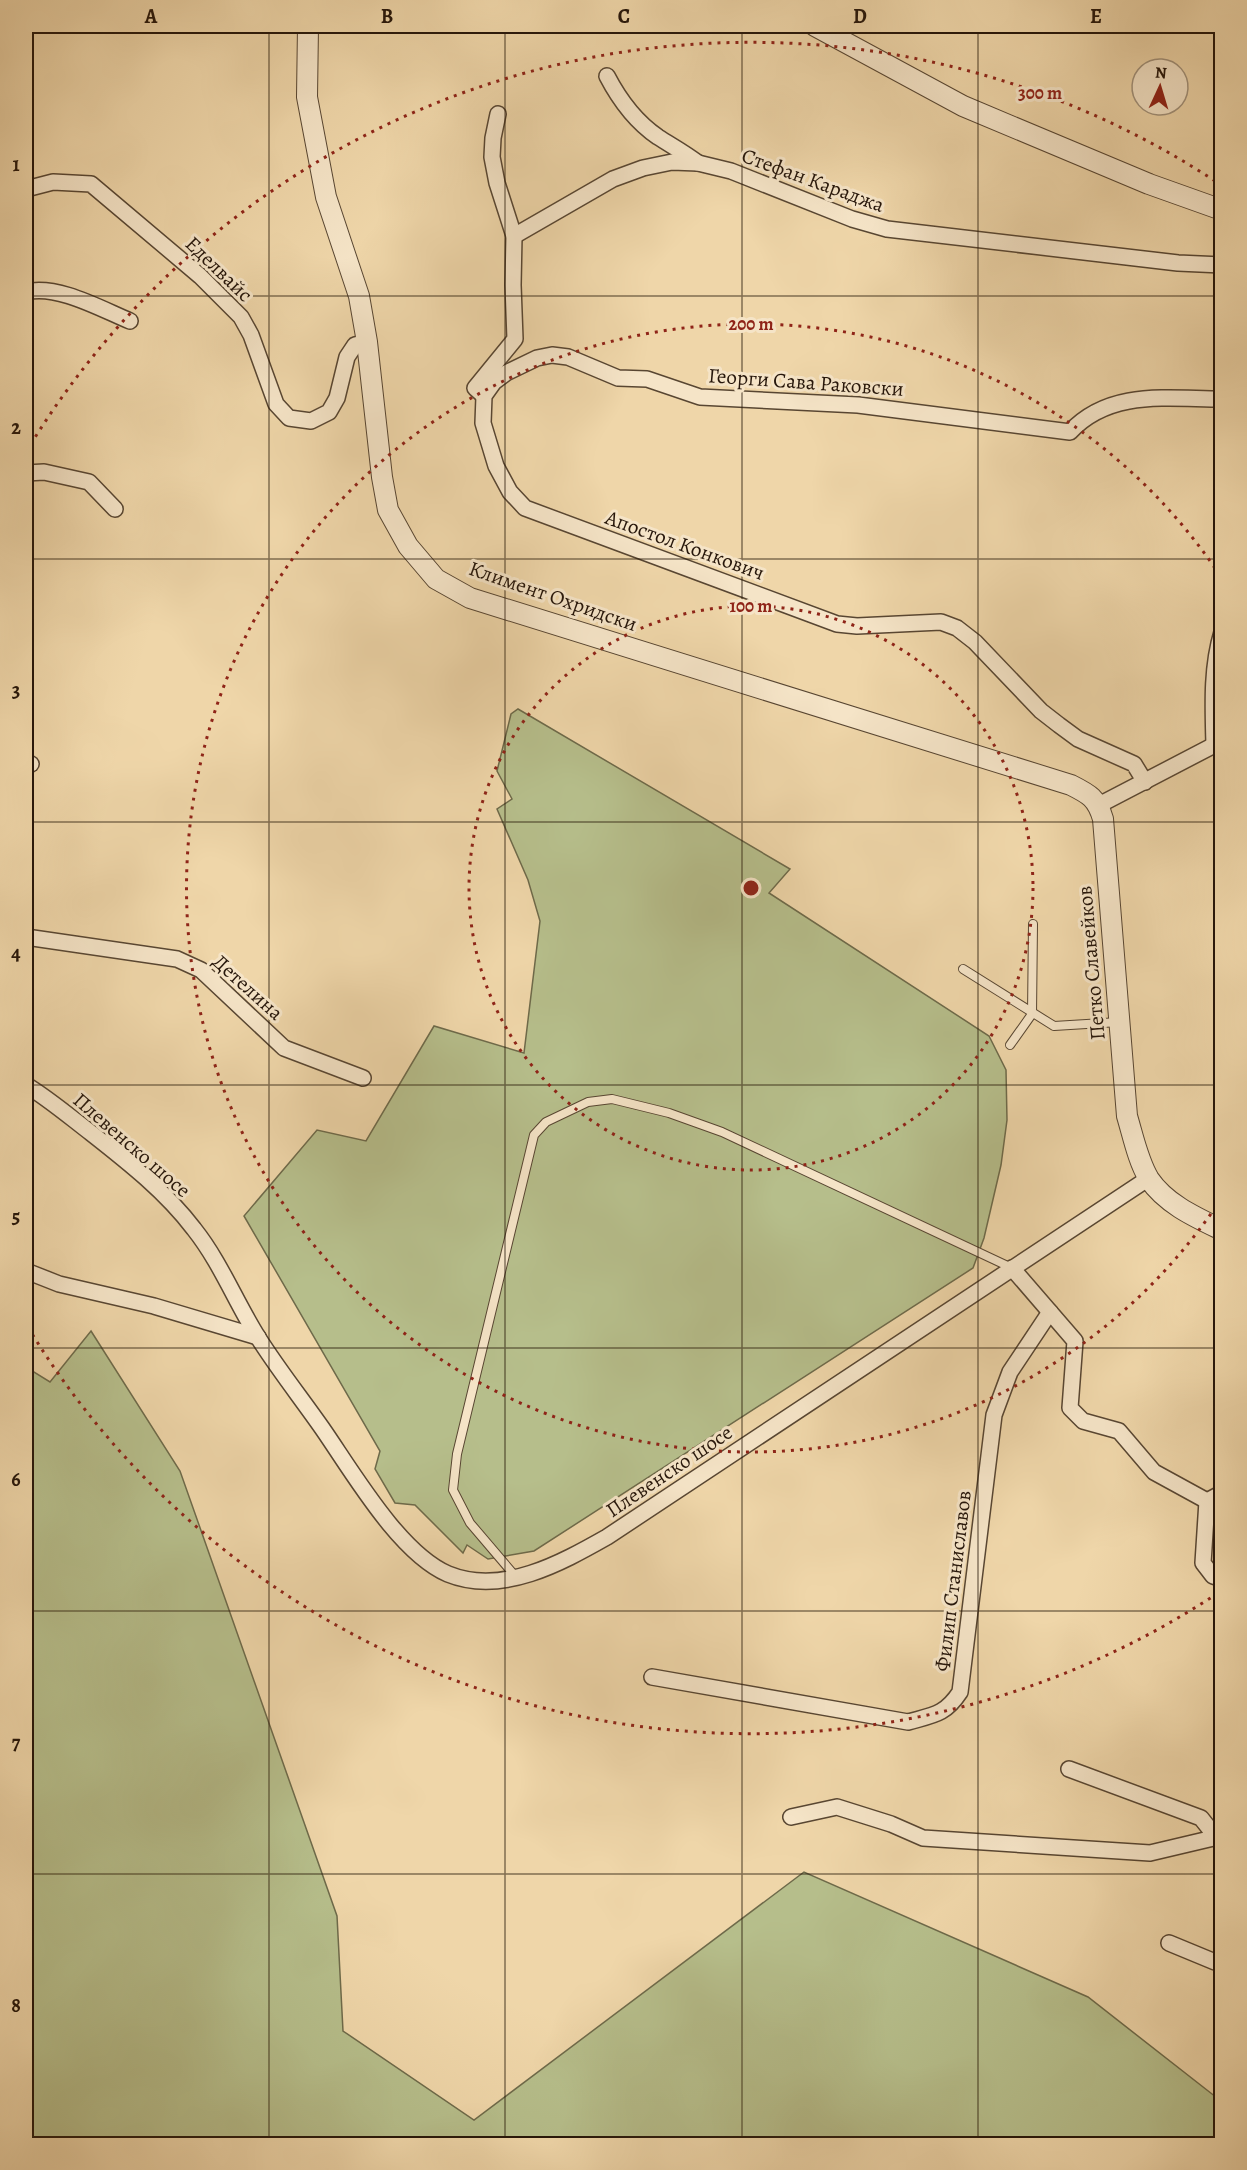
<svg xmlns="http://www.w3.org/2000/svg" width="1247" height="2170" font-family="Alegreya,serif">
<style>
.green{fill:#b6be8b;stroke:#6e6a4a;stroke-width:1.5}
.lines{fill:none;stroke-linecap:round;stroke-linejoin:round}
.service-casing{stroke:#584632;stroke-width:10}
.minor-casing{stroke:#584632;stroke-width:18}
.tertiary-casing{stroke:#584632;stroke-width:22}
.service{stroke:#f5e4c7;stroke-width:8}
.minor{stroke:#f5e4c7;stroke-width:15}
.tertiary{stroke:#f5e4c7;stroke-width:20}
.grid{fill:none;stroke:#26160a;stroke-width:1.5;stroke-opacity:0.55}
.ring{fill:none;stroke:#8f2418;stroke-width:3;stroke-dasharray:3 6}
.labels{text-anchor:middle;stroke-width:6;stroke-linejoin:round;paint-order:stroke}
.street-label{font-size:21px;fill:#26160a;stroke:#f5e4c7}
.centre{fill:#8f2418;stroke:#f5e4c7;stroke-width:3}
.ring-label{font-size:18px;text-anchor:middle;font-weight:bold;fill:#8f2418;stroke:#f5e4c7;stroke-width:6;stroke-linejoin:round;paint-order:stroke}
.neatline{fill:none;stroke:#26160a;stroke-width:2}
.grid-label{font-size:20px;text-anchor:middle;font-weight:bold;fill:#26160a}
</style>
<rect width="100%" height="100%" fill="#efd6a9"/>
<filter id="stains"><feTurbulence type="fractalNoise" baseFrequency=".00333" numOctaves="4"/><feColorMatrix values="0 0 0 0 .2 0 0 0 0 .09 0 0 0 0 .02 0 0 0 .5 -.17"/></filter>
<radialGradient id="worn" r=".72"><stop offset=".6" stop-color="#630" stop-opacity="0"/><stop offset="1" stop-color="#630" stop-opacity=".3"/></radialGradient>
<g class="green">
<polygon points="518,709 790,869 769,893 989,1036 1006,1070 1007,1120 1001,1165 984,1238 973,1268 534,1551 488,1559 467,1545 463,1553 415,1505 395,1503 375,1469 380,1451 244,1216 317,1130 366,1141 434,1026 524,1053 540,921 528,880 497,809 512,799 497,771 511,714"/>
<polygon points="91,1331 180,1471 337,1916 343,2031 474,2120 804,1872 1088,1997 1221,2101 1221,2144 26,2144 26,1367 50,1382"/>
</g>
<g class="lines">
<g class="service-casing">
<g id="service">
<polyline points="963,969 1054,1026 1119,1022"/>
<polyline points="1010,1045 1032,1014 1033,924"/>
<polyline points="516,1577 470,1523 453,1490 457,1454 534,1135 546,1122 588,1102 612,1099 669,1113 722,1132 1012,1268"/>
</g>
</g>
<g class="minor-casing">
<g id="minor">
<path d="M607,76C619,99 636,122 658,137C672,146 685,153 698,163"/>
<polyline points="26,189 53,182 91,184 200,276 241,317 251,335 276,404 289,418 311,421 329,412 337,398 347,357 355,345 367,342"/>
<polyline points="514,236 613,179 643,168 672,162 698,163 731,171 852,219 887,229 1178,263 1222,265"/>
<path d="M26,292C57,284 101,309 130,321"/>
<polyline points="484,396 475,388 515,339 513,285 514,236 497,183 492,157 493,138 498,114"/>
<polyline points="26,473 44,472 89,482 115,509"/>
<path d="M1214,745C1213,707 1211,668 1222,632"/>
<polyline points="26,764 31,764"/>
<path d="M1145,782L1134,764L1078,739L1059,725L1041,711L975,642L957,628L941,622L857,626L837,624L525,508L510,492L496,466L483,423L484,396L494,382L506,373L537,358L552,355L568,357L618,378L647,379L700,397L858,405L1070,432C1110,389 1168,399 1222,399"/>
<polyline points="1099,805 1222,741"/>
<polyline points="26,937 177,959 201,970 284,1048 363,1078"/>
<path d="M26,1085C49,1099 70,1117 91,1133C128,1162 166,1192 194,1229C221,1263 236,1303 259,1339C278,1369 301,1398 322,1428C352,1471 399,1553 448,1574C502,1596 561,1563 607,1537L1149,1178"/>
<polyline points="1012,1268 1075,1341 1070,1408 1083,1421 1119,1431 1154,1472 1207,1501"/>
<polyline points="26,1271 59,1284 154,1306 258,1337"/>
<polyline points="1207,1501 1203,1563 1213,1576 1222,1579"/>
<polyline points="1207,1501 1222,1493"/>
<path d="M652,1677L908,1722C933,1715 945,1715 960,1692L994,1415L1010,1372L1050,1312"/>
<polyline points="1069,1769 1201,1818 1216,1837"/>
<polyline points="791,1817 837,1807 891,1824 923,1838 1150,1853 1222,1836"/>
<polyline points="1169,1943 1215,1962 1222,1959"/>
</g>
</g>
<g class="tertiary-casing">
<g id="tertiary">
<path d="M308,26L307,97L326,197L359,296L367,342L382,477L388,510L408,546L436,579L470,598L1071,785C1089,794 1097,798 1103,819L1127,1116C1133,1136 1138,1161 1149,1179C1166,1204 1195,1217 1222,1230"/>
<polyline points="815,26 963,106 1149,184 1222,210"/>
</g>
</g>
<use href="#service" class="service"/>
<use href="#minor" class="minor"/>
<use href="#tertiary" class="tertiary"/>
</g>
<path class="grid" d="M269,26V2144M505,26V2144M742,26V2144M978,26V2144M26,296H1222M26,559H1222M26,822H1222M26,1085H1222M26,1348H1222M26,1611H1222M26,1874H1222"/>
<g class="ring">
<circle cx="751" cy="888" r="282"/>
<path d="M1221 1199A564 564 0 1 1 1221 577"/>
<path d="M1218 1593A846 846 0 0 1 26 1324M26 452A846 846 0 0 1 1218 183"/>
</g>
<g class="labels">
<g class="street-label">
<text transform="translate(813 180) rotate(20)" y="7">Стефан Караджа</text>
<text transform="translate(219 269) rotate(44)" y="7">Еделвайс</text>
<text transform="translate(806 382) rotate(4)" y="7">Георги Сава Раковски</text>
<text transform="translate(685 545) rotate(20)" y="7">Апостол Конкович</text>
<text transform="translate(553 596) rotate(19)" y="7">Климент Охридски</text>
<text transform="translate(1091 963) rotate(-95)" y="7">Петко Славейков</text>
<text transform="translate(248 987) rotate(42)" y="7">Детелина</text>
<text transform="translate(132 1145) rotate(41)" y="7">Плевенско шосе</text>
<text transform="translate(669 1471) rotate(-34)" y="7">Плевенско шосе</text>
<text transform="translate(953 1581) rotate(-83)" y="7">Филип Станиславов</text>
</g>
</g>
<circle cx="751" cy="888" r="9" class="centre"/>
<g class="ring-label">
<text x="1040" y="99">300 m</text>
<text x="751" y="330">200 m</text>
<text x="751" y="612">100 m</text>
</g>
<rect width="1247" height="2170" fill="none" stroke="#efd6a9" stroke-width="66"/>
<g transform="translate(1160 87) rotate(4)"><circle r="28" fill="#f5e4c7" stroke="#a2927b" stroke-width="1.5"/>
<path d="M0-4.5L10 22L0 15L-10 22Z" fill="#8f2418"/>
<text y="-9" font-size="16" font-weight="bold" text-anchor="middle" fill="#26160a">N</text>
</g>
<rect x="33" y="33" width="1181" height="2104" class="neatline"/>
<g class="grid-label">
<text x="151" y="23">A</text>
<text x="387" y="23">B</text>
<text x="624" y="23">C</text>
<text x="860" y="23">D</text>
<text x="1096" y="23">E</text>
<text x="16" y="171">1</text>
<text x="16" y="434">2</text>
<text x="16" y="697">3</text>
<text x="16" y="960">4</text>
<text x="16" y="1223">5</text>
<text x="16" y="1486">6</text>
<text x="16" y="1749">7</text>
<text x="16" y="2012">8</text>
</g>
<rect width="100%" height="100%" filter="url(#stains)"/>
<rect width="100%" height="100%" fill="url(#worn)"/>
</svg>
